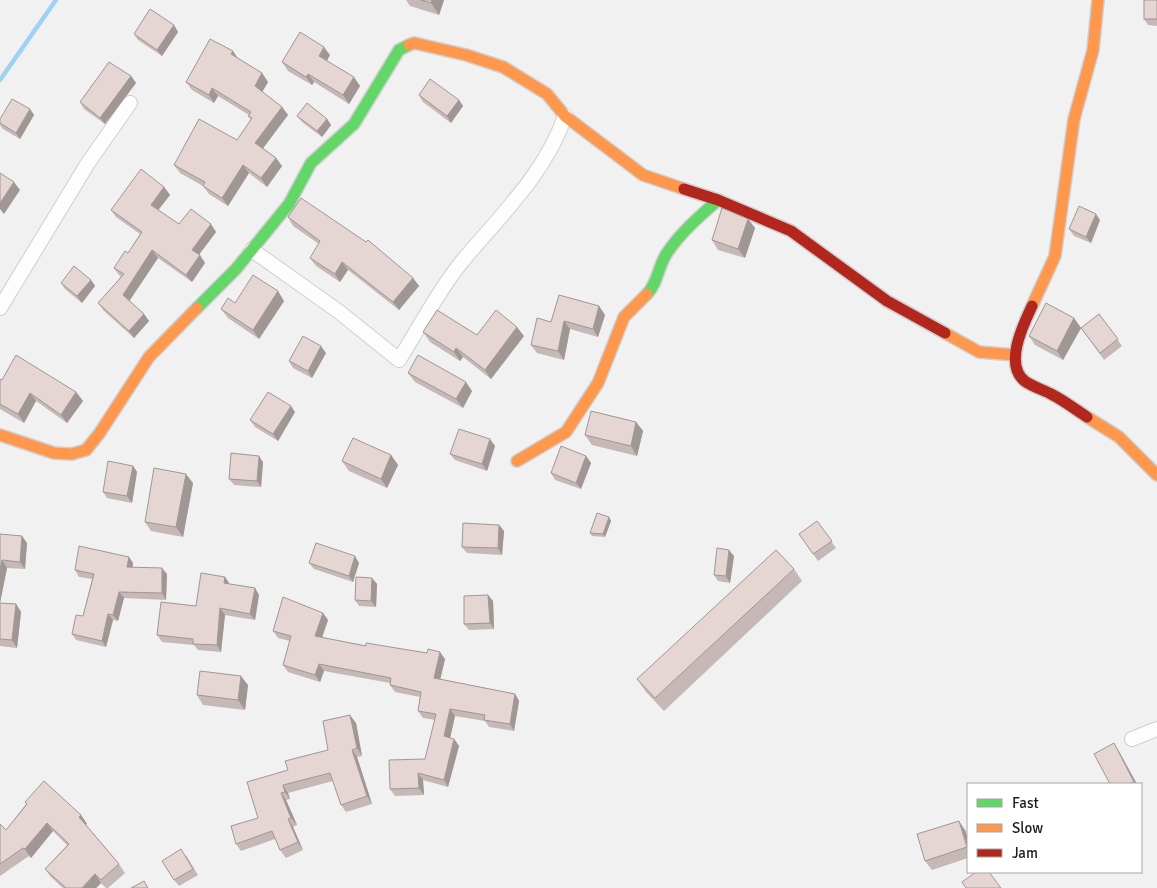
<svg xmlns="http://www.w3.org/2000/svg" width="1157" height="888" font-family="Signika,sans-serif">
<style>
.lines{fill:none;stroke-linecap:round;stroke-linejoin:round}
.stream{stroke:#a1d2f3;stroke-width:4.5}
.street-casing{stroke:#cfcfd0;stroke-width:16}
.fast-casing{stroke:#cfcfd0;stroke-width:14}
.slow-casing{stroke:#cfcfd0;stroke-width:14}
.jam-casing{stroke:#cfcfd0;stroke-width:14}
.street{stroke:#fdfdfd;stroke-width:14}
.fast{stroke:#63d668;stroke-width:11}
.slow{stroke:#ff974d;stroke-width:11}
.jam{stroke:#b3261e;stroke-width:11}
.wall{fill:#c5b8b6}
.shaded-wall{fill:#a09694}
.building{fill:#e5d6d4;stroke:#a09694}
</style>
<rect width="100%" height="100%" fill="#f1f1f2"/>
<g class="lines">
<polyline class="stream" points="0,80 56,0"/>
<g class="street-casing">
<g id="street">
<path d="M252,250L338,311L399,360C419,328 437,293 460,264C498,218 546,173 565,116"/>
<polyline points="0,308 88,163 130,103"/>
<polyline points="1132,739 1157,729"/>
</g>
</g>
<g class="fast-casing">
<g id="fast">
<path d="M647,294C658,283 658,266 667,253C681,232 700,216 718,200"/>
<polyline points="197,308 236,269 289,204 311,163 354,124 399,50 409,45"/>
</g>
</g>
<g class="slow-casing">
<g id="slow">
<polyline points="409,45 414,43 466,55 503,67 547,94 565,116 643,175 684,189"/>
<polyline points="1032,306 1055,256 1074,119 1093,50 1098,0"/>
<polyline points="945,333 979,352 1015,355"/>
<polyline points="1087,417 1119,437 1157,475"/>
<polyline points="0,435 54,453 72,454 86,450 99,434 149,357 197,308"/>
<polyline points="517,461 566,432 598,383 624,317 647,294"/>
</g>
</g>
<g class="jam-casing">
<g id="jam">
<polyline points="684,189 718,200 791,231 887,301 945,333"/>
<path d="M1032,306C1023,325 1003,366 1026,382C1034,387 1043,390 1051,394C1063,400 1075,409 1087,417"/>
</g>
</g>
<use href="#street" class="street"/>
<use href="#fast" class="fast"/>
<use href="#slow" class="slow"/>
<use href="#jam" class="jam"/>
</g>
<g class="wall">
<polygon points="406,0 444,0 439,15 410,6"/>
<polygon points="1157,0 1157,26 1148,25 1144,19"/>
<polygon points="174,25 178,32 162,56 138,40 134,34"/>
<polygon points="330,55 327,60 360,86 349,104 314,82 312,85 288,71 282,62"/>
<polygon points="237,58 262,73 268,82 262,92 282,107 288,115 263,148 276,158 282,166 267,187 249,173 228,206 209,194 203,186 180,173 174,165 237,140 251,120 248,116 249,115 218,96 214,103 192,90 186,82"/>
<polygon points="131,76 136,83 105,124 84,109 80,102"/>
<polygon points="419,95 459,100 463,106 451,123 423,102"/>
<polygon points="30,109 34,115 20,139 3,129 0,125 0,119"/>
<polygon points="297,116 327,119 331,125 322,137 302,122"/>
<polygon points="164,187 170,195 158,210 179,224 216,232 199,255 205,263 192,282 158,258 129,301 144,314 149,321 134,338 104,311 98,303 121,277 119,275 114,268 128,253 140,234 116,217 111,210"/>
<polygon points="288,217 413,278 419,286 399,310 348,270 340,282 316,266 310,258 319,244 293,226"/>
<polygon points="748,219 755,228 745,258 718,250 712,240"/>
<polygon points="1100,220 1091,243 1074,236 1069,229"/>
<polygon points="91,280 95,286 82,303 65,289 61,283"/>
<polygon points="284,301 259,339 228,318 221,309 235,303"/>
<polygon points="599,306 605,315 598,337 570,329 564,360 537,353 531,345 551,322"/>
<polygon points="1099,314 1122,346 1104,360 1081,328"/>
<polygon points="1074,318 1081,328 1063,360 1035,345 1029,336"/>
<polygon points="423,332 477,335 524,336 491,379 463,357 460,361 430,342"/>
<polygon points="326,353 312,378 293,368 289,361"/>
<polygon points="408,373 472,391 463,408 415,382"/>
<polygon points="0,379 2,380 76,392 83,401 67,423 36,401 24,423 0,409"/>
<polygon points="295,412 278,441 255,427 250,420"/>
<polygon points="636,422 643,431 637,456 592,445 585,435"/>
<polygon points="495,446 487,471 455,460 450,454"/>
<polygon points="391,455 398,465 387,488 349,471 342,461"/>
<polygon points="586,456 591,463 581,489 555,480 551,473"/>
<polygon points="263,462 261,487 234,485 229,479"/>
<polygon points="133,466 137,472 132,503 107,498 103,492"/>
<polygon points="193,483 183,537 151,531 145,522"/>
<polygon points="609,517 611,521 605,537 592,536 590,533"/>
<polygon points="817,521 836,548 818,561 799,534"/>
<polygon points="499,525 504,531 502,555 467,553 462,547"/>
<polygon points="0,534 22,536 27,543 25,569 7,568 0,603 16,604 21,612 17,648 0,646"/>
<polygon points="734,556 730,583 718,581 714,575"/>
<polygon points="129,557 133,563 133,567 167,574 166,600 124,598 118,621 113,620 106,647 76,640 72,634 83,616 92,579 79,577 75,570"/>
<polygon points="309,563 359,563 353,582 314,569"/>
<polygon points="794,569 802,581 664,711 646,692 637,679"/>
<polygon points="225,577 229,583 229,584 255,588 259,595 255,620 225,615 221,652 198,650 194,645 162,642 157,635 196,606"/>
<polygon points="372,578 377,584 376,607 359,606 355,600"/>
<polygon points="488,595 493,601 494,629 469,630 464,624"/>
<polygon points="323,613 328,620 322,638 445,659 440,679 515,694 519,701 514,731 489,727 485,721 455,716 450,738 454,739 459,746 448,787 423,780 424,795 395,796 390,789 425,759 435,720 423,718 418,711 420,697 395,692 390,685 390,683 324,671 320,682 288,672 283,665 290,641 278,638 273,631"/>
<polygon points="248,685 245,710 203,705 197,695"/>
<polygon points="356,723 362,756 357,757 372,804 346,812 341,805 333,781 288,793 290,799 286,800 297,825 293,827 303,850 286,858 280,850 275,839 241,851 236,844 258,818 288,770 328,750"/>
<polygon points="25,802 81,815 87,824 86,825 119,864 125,873 108,888 106,888 101,883 96,888 63,888 51,877 45,869 67,845 53,831 31,858 29,856 0,876 0,824 6,830 26,804"/>
<polygon points="965,830 968,839 968,858 932,870 925,861"/>
<polygon points="186,855 198,875 179,886 174,880"/>
</g>
<g class="shaded-wall">
<polygon points="432,0 444,0 439,15 431,3"/>
<polygon points="174,25 178,32 162,56 157,50"/>
<polygon points="324,47 330,55 325,64 319,56"/>
<polygon points="233,51 239,60 231,54"/>
<polygon points="262,73 268,82 261,94 255,86"/>
<polygon points="308,74 314,82 312,85 306,77"/>
<polygon points="131,76 136,83 105,124 100,118"/>
<polygon points="354,77 360,86 349,104 343,95"/>
<polygon points="212,88 218,96 214,103 209,95"/>
<polygon points="459,100 463,106 451,123 447,116"/>
<polygon points="282,107 288,115 261,151 255,143"/>
<polygon points="30,109 34,115 20,139 16,133"/>
<polygon points="327,119 331,125 322,137 317,131"/>
<polygon points="276,158 282,166 267,187 261,178"/>
<polygon points="243,165 249,173 228,206 222,198"/>
<polygon points="14,182 20,190 4,214 0,209 0,203"/>
<polygon points="164,187 170,195 156,213 151,205"/>
<polygon points="1096,214 1100,220 1091,243 1086,237"/>
<polygon points="748,219 755,228 745,258 738,249"/>
<polygon points="211,224 216,232 197,257 192,250"/>
<polygon points="152,250 158,258 128,303 123,295"/>
<polygon points="200,255 205,263 192,282 186,275"/>
<polygon points="342,262 348,270 340,282 335,274"/>
<polygon points="413,278 419,286 399,310 393,302"/>
<polygon points="91,280 95,286 82,303 77,296"/>
<polygon points="278,291 284,301 259,339 253,330"/>
<polygon points="599,306 605,315 598,337 593,329"/>
<polygon points="144,314 149,321 134,338 129,331"/>
<polygon points="1074,318 1081,328 1063,360 1057,351"/>
<polygon points="564,321 570,329 564,360 558,351"/>
<polygon points="517,327 524,336 491,379 485,370"/>
<polygon points="321,346 326,353 312,378 308,371"/>
<polygon points="456,348 463,357 460,361 454,352"/>
<polygon points="466,382 472,391 463,408 456,399"/>
<polygon points="76,392 83,401 67,423 61,415"/>
<polygon points="30,393 36,401 24,423 18,414"/>
<polygon points="291,406 295,412 278,441 273,434"/>
<polygon points="636,422 643,431 637,456 631,446"/>
<polygon points="490,439 495,446 487,471 482,464"/>
<polygon points="391,455 398,465 387,488 381,479"/>
<polygon points="259,456 263,462 261,487 257,481"/>
<polygon points="586,456 591,463 581,489 576,483"/>
<polygon points="133,466 137,472 132,503 127,496"/>
<polygon points="186,474 193,483 183,537 176,527"/>
<polygon points="609,517 611,521 605,537 603,534"/>
<polygon points="499,525 504,531 502,555 498,548"/>
<polygon points="22,536 27,543 25,569 20,562"/>
<polygon points="729,550 734,556 730,583 726,576"/>
<polygon points="355,556 359,563 353,582 349,576"/>
<polygon points="129,557 133,563 131,573 127,567"/>
<polygon points="2,560 7,568 0,603 0,570"/>
<polygon points="162,568 167,574 166,600 162,593"/>
<polygon points="225,577 229,583 228,590 224,583"/>
<polygon points="372,578 377,584 376,607 371,601"/>
<polygon points="255,588 259,595 255,620 250,614"/>
<polygon points="119,592 124,598 118,621 113,615"/>
<polygon points="488,595 493,601 494,629 490,623"/>
<polygon points="16,604 21,612 17,648 12,640"/>
<polygon points="220,608 225,615 221,652 217,645"/>
<polygon points="323,613 328,620 320,643 315,636"/>
<polygon points="108,614 113,620 106,647 102,641"/>
<polygon points="440,652 445,659 439,685 434,678"/>
<polygon points="319,664 324,671 320,682 315,675"/>
<polygon points="241,676 248,685 245,710 238,700"/>
<polygon points="515,694 519,701 514,731 510,724"/>
<polygon points="450,709 455,716 449,743 444,736"/>
<polygon points="350,715 356,723 362,756 357,748"/>
<polygon points="454,739 459,746 448,787 444,780"/>
<polygon points="1114,743 1120,753 1137,784 1136,784 1134,782"/>
<polygon points="352,750 357,757 372,804 367,796"/>
<polygon points="418,773 423,780 424,795 419,788"/>
<polygon points="283,785 288,793 290,799 285,792"/>
<polygon points="281,793 286,800 297,825 291,818"/>
<polygon points="81,815 87,824 85,825 79,817"/>
<polygon points="288,819 293,827 303,850 298,842"/>
<polygon points="959,821 965,830 968,839 968,848"/>
<polygon points="47,823 53,831 31,858 25,849"/>
<polygon points="95,874 101,883 96,888 82,888"/>
</g>
<g class="building">
<polygon points="421,0 432,0 431,3"/>
<rect x="1144" y="0" width="13" height="19"/>
<polygon points="150,9 174,25 157,50 134,34"/>
<polygon points="300,32 324,47 319,56 354,77 343,95 308,74 306,77 282,62"/>
<polygon points="210,39 233,51 231,54 262,73 255,86 282,107 255,143 276,158 261,178 243,165 222,198 203,186 205,182 174,165 199,119 237,140 252,118 248,116 251,112 212,88 209,95 186,82"/>
<polygon points="109,62 131,76 100,118 80,102"/>
<polygon points="430,79 459,100 447,116 419,95"/>
<polygon points="12,99 30,109 16,133 0,123 0,119"/>
<polygon points="307,103 327,119 317,131 297,116"/>
<polygon points="141,169 164,187 151,205 179,224 191,209 211,224 192,250 200,255 186,275 152,250 123,295 144,314 129,331 98,303 124,274 114,268 125,251 128,253 142,232 111,210"/>
<polygon points="0,173 14,182 0,203"/>
<polygon points="301,198 366,242 368,240 413,278 393,302 342,262 335,274 310,258 320,241 288,217"/>
<polygon points="1079,206 1096,214 1086,237 1069,229"/>
<polygon points="722,208 748,219 738,249 712,240"/>
<polygon points="74,266 91,280 77,296 61,283"/>
<polygon points="253,275 278,291 253,330 221,309 228,298 235,303"/>
<polygon points="559,295 599,306 593,329 564,321 558,351 531,345 537,318 551,322"/>
<polygon points="1046,303 1074,318 1057,351 1029,336"/>
<polygon points="437,310 477,335 496,310 517,327 485,370 456,348 454,352 423,332"/>
<polygon points="1099,314 1118,339 1100,353 1081,328"/>
<polygon points="303,336 321,346 308,371 289,361"/>
<polygon points="16,355 76,392 61,415 30,393 18,414 0,404 0,379 2,380"/>
<polygon points="418,355 466,382 456,399 408,373"/>
<polygon points="268,392 291,406 273,434 250,420"/>
<polygon points="591,411 636,422 631,446 585,435"/>
<polygon points="459,429 490,439 482,464 450,454"/>
<polygon points="353,438 391,455 381,479 342,461"/>
<polygon points="561,446 586,456 576,483 551,473"/>
<polygon points="231,453 259,456 257,481 229,479"/>
<polygon points="108,461 133,466 127,496 103,492"/>
<polygon points="154,468 186,474 176,527 145,522"/>
<polygon points="597,513 609,517 603,534 590,533"/>
<polygon points="817,521 832,541 813,554 799,534"/>
<polygon points="463,523 499,525 498,548 462,547"/>
<polygon points="0,534 22,536 20,562 2,560 0,570"/>
<polygon points="316,543 355,556 349,576 309,563"/>
<polygon points="79,546 129,557 127,567 162,568 162,593 119,592 113,615 108,614 102,641 72,634 76,615 83,616 94,574 75,570"/>
<polygon points="717,548 729,550 726,576 714,575"/>
<polygon points="776,550 794,569 655,698 637,679"/>
<polygon points="201,573 225,577 224,583 255,588 250,614 220,608 217,645 193,644 193,639 157,635 161,602 196,606"/>
<polygon points="356,577 372,578 371,601 355,600"/>
<polygon points="488,595 490,623 464,624 464,596"/>
<polygon points="283,597 323,613 315,636 366,646 366,643 427,653 428,649 440,652 434,678 515,694 510,724 484,720 485,715 450,709 444,736 454,739 444,780 418,773 419,788 390,789 389,760 425,759 436,714 418,711 421,692 390,685 391,678 319,664 315,675 283,665 291,636 273,631"/>
<polygon points="0,603 16,604 12,640 0,639"/>
<polygon points="200,671 241,676 238,700 197,695"/>
<polygon points="350,715 357,748 352,750 367,796 341,805 330,773 283,785 285,792 281,793 291,818 288,819 298,842 280,850 272,831 236,844 231,826 258,818 247,782 288,770 285,761 328,750 323,721"/>
<polygon points="1114,743 1134,782 1129,784 1110,784 1094,754"/>
<polygon points="44,781 81,815 79,817 119,864 101,880 95,874 82,888 66,888 45,869 69,844 47,823 25,849 23,848 0,864 0,824 6,830 27,804 25,802"/>
<polygon points="959,821 967,847 925,861 917,834"/>
<polygon points="181,849 193,869 174,880 162,861"/>
<polygon points="976,872 989,872 1001,888 966,888 962,882"/>
<polygon points="144,881 148,888 131,888"/>
</g>
<rect x="967" y="783" width="175" height="90" fill="#ffffff" stroke="#a5a5a5"/>
<rect x="977" y="799" width="25" height="8" fill="#63d668" stroke="#a5a5a5"/>
<text x="1012" y="808" font-size="15" fill="#1e1e1f">Fast</text>
<rect x="977" y="824" width="25" height="8" fill="#ff974d" stroke="#a5a5a5"/>
<text x="1012" y="833" font-size="15" fill="#1e1e1f">Slow</text>
<rect x="977" y="849" width="25" height="8" fill="#b3261e" stroke="#a5a5a5"/>
<text x="1012" y="858" font-size="15" fill="#1e1e1f">Jam</text>
</svg>
